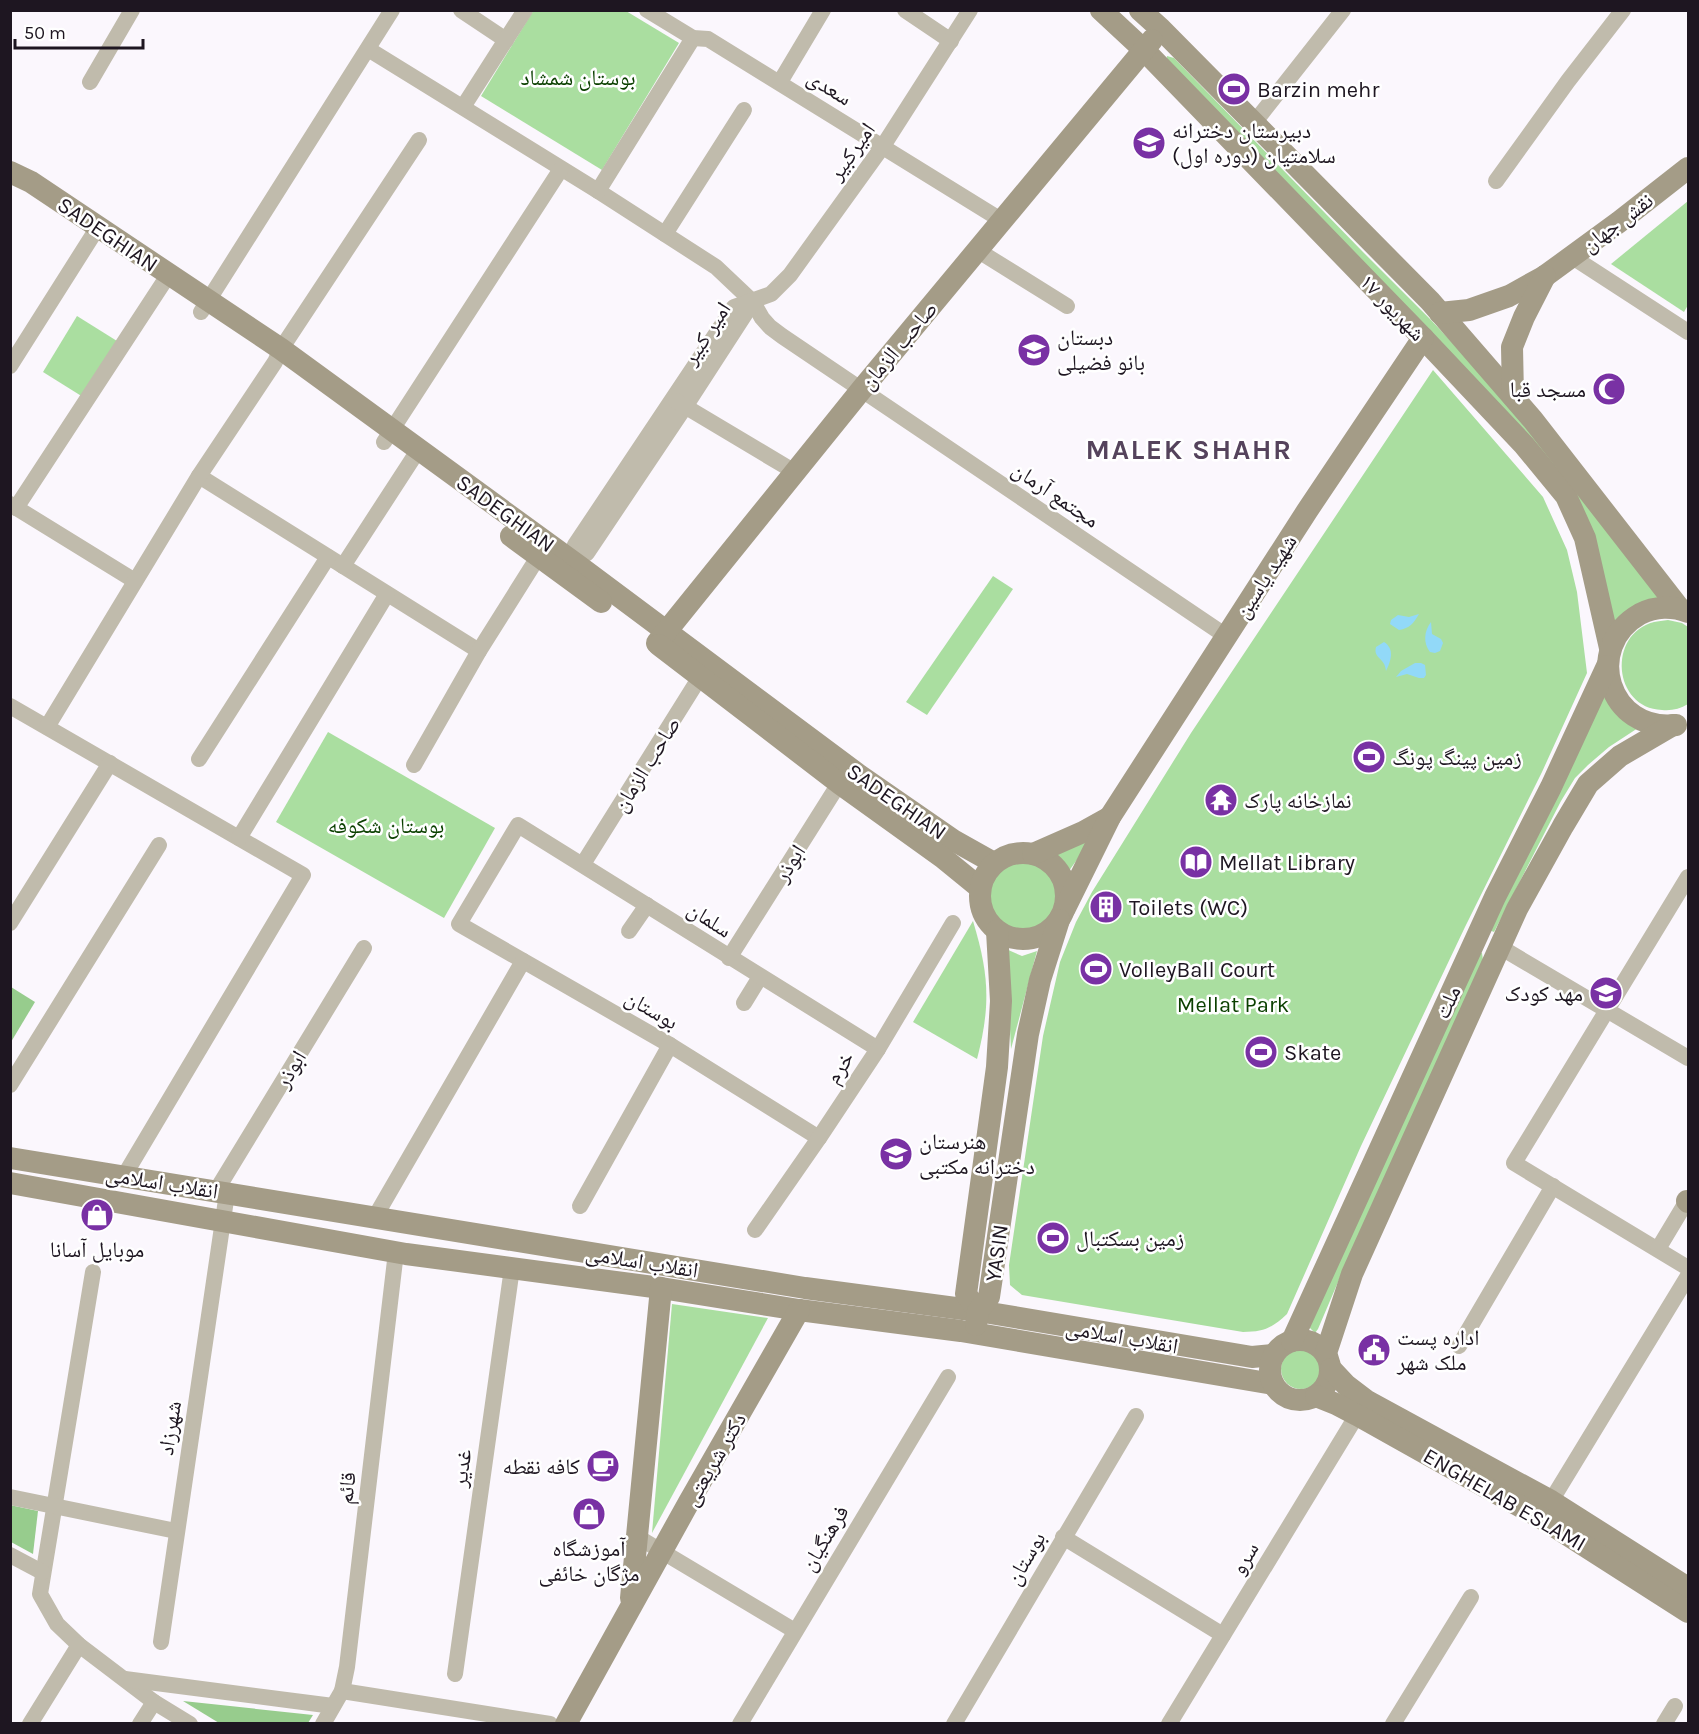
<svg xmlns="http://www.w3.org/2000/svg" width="1699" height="1734" font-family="Karla,'Noto Naskh Arabic',sans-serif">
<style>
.green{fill:#aadea0}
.forest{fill:#97cc8d}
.water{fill:#92d9f8}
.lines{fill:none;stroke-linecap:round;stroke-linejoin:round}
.street{stroke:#c0bbac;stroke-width:16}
.secondary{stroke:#a49c87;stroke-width:22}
.labels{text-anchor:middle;stroke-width:5;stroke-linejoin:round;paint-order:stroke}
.park-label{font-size:22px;fill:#0b4000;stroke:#fff}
.street-label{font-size:22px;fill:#1e1621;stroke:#fff}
.poi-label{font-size:22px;fill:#1e1621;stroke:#fff;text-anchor:start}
.district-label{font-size:28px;font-weight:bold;letter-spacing:1.5px;fill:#55435c;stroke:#fff}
</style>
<rect width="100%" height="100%" fill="#fbf7fd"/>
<g class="green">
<polygon points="533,11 626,11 679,43 602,170 481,96"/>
<path d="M1167,56L1174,58L1363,252L1431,320L1492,385L1663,600C1638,599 1630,607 1613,623L1590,527L1166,64Z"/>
<polygon points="1688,201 1688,305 1684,312 1611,264"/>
<polygon points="77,316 117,341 83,397 43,372"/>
<path d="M1433,370L1543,497L1567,550L1577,592L1587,673L1542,772L1465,927L1361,1146L1287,1314C1272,1328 1264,1332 1243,1332L1022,1295L1010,1285L1009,1265L1043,1036L1060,962L1076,922L1092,892L1191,733Z"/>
<polygon points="993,576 1013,589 927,715 906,702"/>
<path d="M1668,620L1682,623L1688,627V704C1680,709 1671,711 1662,710C1613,708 1607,634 1654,622C1658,621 1663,621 1668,620Z"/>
<polygon points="1603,690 1638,728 1609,747 1588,765 1575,778 1561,801 1494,932 1489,930"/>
<polygon points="328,732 495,828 444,918 276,822"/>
<polygon points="1099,829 1066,875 1061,863 1052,855"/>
<circle cx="1022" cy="896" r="38"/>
<path d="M973,921C989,974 991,1005 977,1059L913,1022Z"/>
<polygon points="1006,949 1022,956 1037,951 1011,1049"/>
<polygon points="1478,952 1482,953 1483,960 1344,1268 1318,1329 1315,1333 1309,1327"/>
<polygon points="672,1304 768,1318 652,1533"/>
<circle cx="1301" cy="1369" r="20"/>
</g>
<g class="forest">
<polygon points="11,987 35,1002 11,1042"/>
<polygon points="10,1505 38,1511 33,1554 11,1542"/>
<polygon points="183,1701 313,1715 308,1723 219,1723"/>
</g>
<g class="water">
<path d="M1419,614C1413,624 1410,628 1399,630L1390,624L1391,620L1398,615L1409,617Z"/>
<path d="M1431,622L1432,634L1441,639L1443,643L1440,651L1435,653L1430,652C1423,643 1424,631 1431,622Z"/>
<path d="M1384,642C1395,649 1391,661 1386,671C1385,657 1373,659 1376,647Z"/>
<polygon points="1415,663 1421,663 1425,665 1426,675 1424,678 1419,678 1407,674 1396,677 1401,671"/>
</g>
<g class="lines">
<g class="street">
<polyline points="461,10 506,40"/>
<polyline points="647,10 693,38 708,39 1001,220"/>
<polyline points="905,10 951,41"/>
<polyline points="368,49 598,191 716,267 753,302 762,318 770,327 782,336 1226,636"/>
<polyline points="90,82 132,10"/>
<polyline points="780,82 823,10"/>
<polyline points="463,107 525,10"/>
<polyline points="1254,123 1343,10"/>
<polyline points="1496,181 1568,81 1623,10"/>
<polyline points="598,191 693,38"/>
<polyline points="665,234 744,110"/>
<polyline points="977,250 1067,306"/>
<polyline points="1571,256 1688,332"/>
<polyline points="753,302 685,407 587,553 579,552 575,545 734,307 771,294 790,275 883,146 970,10"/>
<polyline points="201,312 392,10"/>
<polyline points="10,366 98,227"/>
<polyline points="676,401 795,472"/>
<polyline points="384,442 561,169"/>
<polyline points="199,476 479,651"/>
<polyline points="10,504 135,581"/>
<polyline points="16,508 169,274"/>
<polyline points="343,566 419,449"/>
<polyline points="10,706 303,875 124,1176"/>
<polyline points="47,727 199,476 275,362 281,349 419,140"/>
<polyline points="199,759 328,557"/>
<polyline points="414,765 479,651 545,546"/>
<polyline points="239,838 387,594"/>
<polyline points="583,864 705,669"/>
<polyline points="1688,877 1514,1163 1688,1268"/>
<polyline points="10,923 110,763"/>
<polyline points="629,931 647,905"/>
<polyline points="1500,947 1688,1058"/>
<polyline points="729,958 845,774"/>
<polyline points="744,1003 760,977"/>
<polyline points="10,1085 159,845"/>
<polyline points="819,1138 670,1045 459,924 518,825 878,1049"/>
<polyline points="216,1191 364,948"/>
<polyline points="580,1206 670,1045"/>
<polyline points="375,1217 523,961"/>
<polyline points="755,1230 819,1138 878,1049 953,923"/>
<polyline points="1658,1249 1688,1199"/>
<polyline points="93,1272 40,1594 57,1624 79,1645 154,1702 190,1724"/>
<polyline points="1459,1346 1553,1186"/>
<polyline points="10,1497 176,1531"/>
<polyline points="1551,1501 1688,1276"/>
<polyline points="636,1536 795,1631"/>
<polyline points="1063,1537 1223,1635"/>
<polyline points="10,1555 42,1572"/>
<polyline points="161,1642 227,1193"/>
<polyline points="455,1674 512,1268"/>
<polyline points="125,1679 333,1706"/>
<polyline points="342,1691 550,1724"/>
<polyline points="30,1724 79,1645"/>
<polyline points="140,1724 154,1702"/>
<polyline points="323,1724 342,1691 347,1667 396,1252"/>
<polyline points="740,1724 948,1377"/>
<polyline points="954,1724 1136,1416"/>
<polyline points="1169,1724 1357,1415"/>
<polyline points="1393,1724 1471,1597"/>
<polyline points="1664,1724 1675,1706"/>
</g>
<g class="secondary">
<polyline points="1101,10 1144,50 1423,338 1524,445 1566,496 1585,538 1610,648"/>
<polyline points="1140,10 1161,29 1430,301 1533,420 1680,609"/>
<polyline points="10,172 31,182 281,349 580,567 859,775 953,840 994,863"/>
<polyline points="1440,313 1469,310 1509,296 1545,276 1619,222 1688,168"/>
<polyline points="1513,396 1512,347 1524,317 1545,276"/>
<polyline points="511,536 601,602"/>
<polyline points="657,643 862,389 1152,40"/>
<polyline points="659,645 839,783 942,857 980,888"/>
<path d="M1676,725C1609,733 1582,647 1640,614C1655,606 1673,606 1688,612"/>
<circle cx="1023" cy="896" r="43"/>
<polyline points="1033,854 1083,832 1110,817"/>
<polyline points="1065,908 1110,817 1307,511 1423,338"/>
<polyline points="10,1158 805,1288 978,1311 1252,1357 1273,1355"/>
<polyline points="10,1183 406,1254 661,1288 799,1310 961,1331 1273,1384"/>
<polyline points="1687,1201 1688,1202"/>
<polyline points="978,1311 966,1294 997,1067 1001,1001 997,931"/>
<polyline points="976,1325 978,1311 989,1297 1028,1034 1040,980 1059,920"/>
<circle cx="1300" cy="1370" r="30"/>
<polyline points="1292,1341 1495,897 1551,787 1607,666"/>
<polyline points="1326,1353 1352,1274 1517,909 1563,826 1588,784 1620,756 1673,725"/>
<polyline points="1331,1369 1346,1385 1367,1401 1551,1501 1688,1588"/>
<polyline points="1316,1396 1336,1404 1357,1415 1541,1518 1688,1612"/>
<polyline points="631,1598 661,1288"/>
<polyline points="566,1724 689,1502 799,1310"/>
</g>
</g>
<defs>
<g id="stadium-disc" transform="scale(1.725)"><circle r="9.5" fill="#7931a4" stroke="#fff"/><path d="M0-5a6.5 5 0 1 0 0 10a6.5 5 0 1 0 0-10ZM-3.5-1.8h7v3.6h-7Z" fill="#fff"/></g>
<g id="school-disc" transform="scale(1.725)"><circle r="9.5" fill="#7931a4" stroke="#fff"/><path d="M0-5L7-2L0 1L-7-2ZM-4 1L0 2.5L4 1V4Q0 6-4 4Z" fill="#fff"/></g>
<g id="mosque-disc" transform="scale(1.725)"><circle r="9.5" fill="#7931a4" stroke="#fff"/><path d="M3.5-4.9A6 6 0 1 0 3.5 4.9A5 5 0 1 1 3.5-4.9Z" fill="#fff"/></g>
<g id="temple-disc" transform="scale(1.725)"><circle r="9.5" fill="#7931a4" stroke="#fff"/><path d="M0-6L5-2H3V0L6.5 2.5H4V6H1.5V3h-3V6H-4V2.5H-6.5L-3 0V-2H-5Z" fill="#fff"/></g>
<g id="library-disc" transform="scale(1.725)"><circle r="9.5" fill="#7931a4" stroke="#fff"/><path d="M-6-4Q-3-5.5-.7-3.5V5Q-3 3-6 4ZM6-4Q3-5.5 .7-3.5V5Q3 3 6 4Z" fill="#fff"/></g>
<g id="building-disc" transform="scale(1.725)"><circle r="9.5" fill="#7931a4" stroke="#fff"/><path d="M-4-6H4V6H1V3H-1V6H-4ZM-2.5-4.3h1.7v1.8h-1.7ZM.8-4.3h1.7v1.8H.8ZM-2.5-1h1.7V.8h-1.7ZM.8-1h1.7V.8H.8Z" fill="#fff"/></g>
<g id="shop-disc" transform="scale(1.725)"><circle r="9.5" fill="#7931a4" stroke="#fff"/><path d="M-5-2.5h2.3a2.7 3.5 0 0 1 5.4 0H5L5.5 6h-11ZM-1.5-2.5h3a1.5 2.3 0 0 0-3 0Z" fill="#fff"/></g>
<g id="civic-disc" transform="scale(1.725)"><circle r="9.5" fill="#7931a4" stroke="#fff"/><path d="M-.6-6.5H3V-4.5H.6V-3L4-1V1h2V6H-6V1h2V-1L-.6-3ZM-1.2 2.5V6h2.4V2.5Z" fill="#fff"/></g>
<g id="cafe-disc" transform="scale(1.725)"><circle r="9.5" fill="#7931a4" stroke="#fff"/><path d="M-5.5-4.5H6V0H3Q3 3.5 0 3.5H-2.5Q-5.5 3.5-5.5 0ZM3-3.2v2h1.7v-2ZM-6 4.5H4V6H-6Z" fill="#fff"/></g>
</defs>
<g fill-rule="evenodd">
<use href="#stadium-disc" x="1234" y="89"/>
<use href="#school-disc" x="1149" y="143"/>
<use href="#school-disc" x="1034" y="350"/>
<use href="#mosque-disc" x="1609" y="389"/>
<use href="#stadium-disc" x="1369" y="757"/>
<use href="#temple-disc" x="1221" y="800"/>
<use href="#library-disc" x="1196" y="862"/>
<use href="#building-disc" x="1106" y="907"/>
<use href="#stadium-disc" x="1096" y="969"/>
<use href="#school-disc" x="1606" y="993"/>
<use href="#stadium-disc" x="1261" y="1052"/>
<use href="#school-disc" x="896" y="1154"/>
<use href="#shop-disc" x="97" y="1215"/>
<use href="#stadium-disc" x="1053" y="1238"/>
<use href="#civic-disc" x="1374" y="1350"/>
<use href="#cafe-disc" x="603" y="1466"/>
<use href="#shop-disc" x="589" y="1514"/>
</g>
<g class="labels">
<g class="park-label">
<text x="578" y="85">بوستان شمشاد</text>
<text x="386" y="833">بوستان شکوفه</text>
<text x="1233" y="1012">Mellat Park</text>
</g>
<g class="street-label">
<text transform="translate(830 87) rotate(32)" y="8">سعدی</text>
<text transform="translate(851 151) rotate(-55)" y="8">امیرکبیر</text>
<text transform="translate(1617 222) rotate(-37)" y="8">نقش جهان</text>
<text transform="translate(108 234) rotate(34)" y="8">SADEGHIAN</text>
<text transform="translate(1393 307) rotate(46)" y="8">۱۷ شهریور</text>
<text transform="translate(706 333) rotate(-57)" y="8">امیر کبیر</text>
<text transform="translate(898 345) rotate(-50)" y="8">صاحب الزمان</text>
<text transform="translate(1056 494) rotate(34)" y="8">مجتمع آرمان</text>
<text transform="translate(506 513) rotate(36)" y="8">SADEGHIAN</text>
<text transform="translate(1265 576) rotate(-57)" y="8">شهید یاسین</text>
<text transform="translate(646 764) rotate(-58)" y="8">صاحب الزمان</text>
<text transform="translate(897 801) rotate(35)" y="8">SADEGHIAN</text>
<text transform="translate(789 863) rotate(-58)" y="8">ابوذر</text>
<text transform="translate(710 919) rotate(33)" y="8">سلمان</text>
<text transform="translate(1447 1002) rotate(-65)" y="8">ملت</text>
<text transform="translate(652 1009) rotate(30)" y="8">بوستان</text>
<text transform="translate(839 1067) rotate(-57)" y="8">خرم</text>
<text transform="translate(290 1069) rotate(-59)" y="8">ابوذر</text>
<text transform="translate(162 1182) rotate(9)" y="8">انقلاب اسلامی</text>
<text transform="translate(996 1253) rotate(-82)" y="8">YASIN</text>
<text transform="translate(642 1261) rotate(9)" y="8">انقلاب اسلامی</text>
<text transform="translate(1122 1336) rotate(10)" y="8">انقلاب اسلامی</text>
<text transform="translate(169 1428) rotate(-81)" y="8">شهرزاد</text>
<text transform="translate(714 1459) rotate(-60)" y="8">دکتر شریعتی</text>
<text transform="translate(461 1468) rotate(-82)" y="8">غدیر</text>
<text transform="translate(346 1488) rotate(-83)" y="8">قائم</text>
<text transform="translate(1505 1499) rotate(30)" y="8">ENGHELAB ESLAMI</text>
<text transform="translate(824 1538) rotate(-59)" y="8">فرهنگیان</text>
<text transform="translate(1025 1558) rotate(-60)" y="8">بوستان</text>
<text transform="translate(1244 1558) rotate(-59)" y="8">سرو</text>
</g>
<g class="poi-label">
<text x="1257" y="97">Barzin mehr</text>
<text x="1172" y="138">دبیرستان دخترانه<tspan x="1172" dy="25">سلامتیان (دوره اول)</tspan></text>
<text x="1057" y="345">دبستان<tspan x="1057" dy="25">بانو فضیلی</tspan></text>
<text x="1586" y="397" text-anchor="end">مسجد قبا</text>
<text x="1392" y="765">زمین پینگ پونگ</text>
<text x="1244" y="808">نمازخانه پارک</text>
<text x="1219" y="870">Mellat Library</text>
<text x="1129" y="915">Toilets (WC)</text>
<text x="1119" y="977">VolleyBall Court</text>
<text x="1583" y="1001" text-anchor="end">مهد کودک</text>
<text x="1284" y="1060">Skate</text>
<text x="919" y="1149">هنرستان<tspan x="919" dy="25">دخترانه مکتبی</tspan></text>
<text x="1076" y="1246">زمین بسکتبال</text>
<text x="97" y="1257" text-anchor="middle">موبایل آسانا</text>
<text x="1397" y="1345">اداره پست<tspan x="1397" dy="25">ملک شهر</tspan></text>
<text x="580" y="1474" text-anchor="end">کافه نقطه</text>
<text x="589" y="1556" text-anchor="middle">آموزشگاه<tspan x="589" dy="25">مژگان خائفی</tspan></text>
</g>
<g class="district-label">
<text x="1189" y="459">MALEK SHAHR</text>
</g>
</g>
<rect width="1699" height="1734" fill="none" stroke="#1e1621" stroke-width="24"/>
<path d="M15 39v9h128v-9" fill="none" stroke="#1e1621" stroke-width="3"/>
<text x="24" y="39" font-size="18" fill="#1e1621" stroke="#ffffff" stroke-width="4.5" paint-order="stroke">50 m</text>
</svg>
